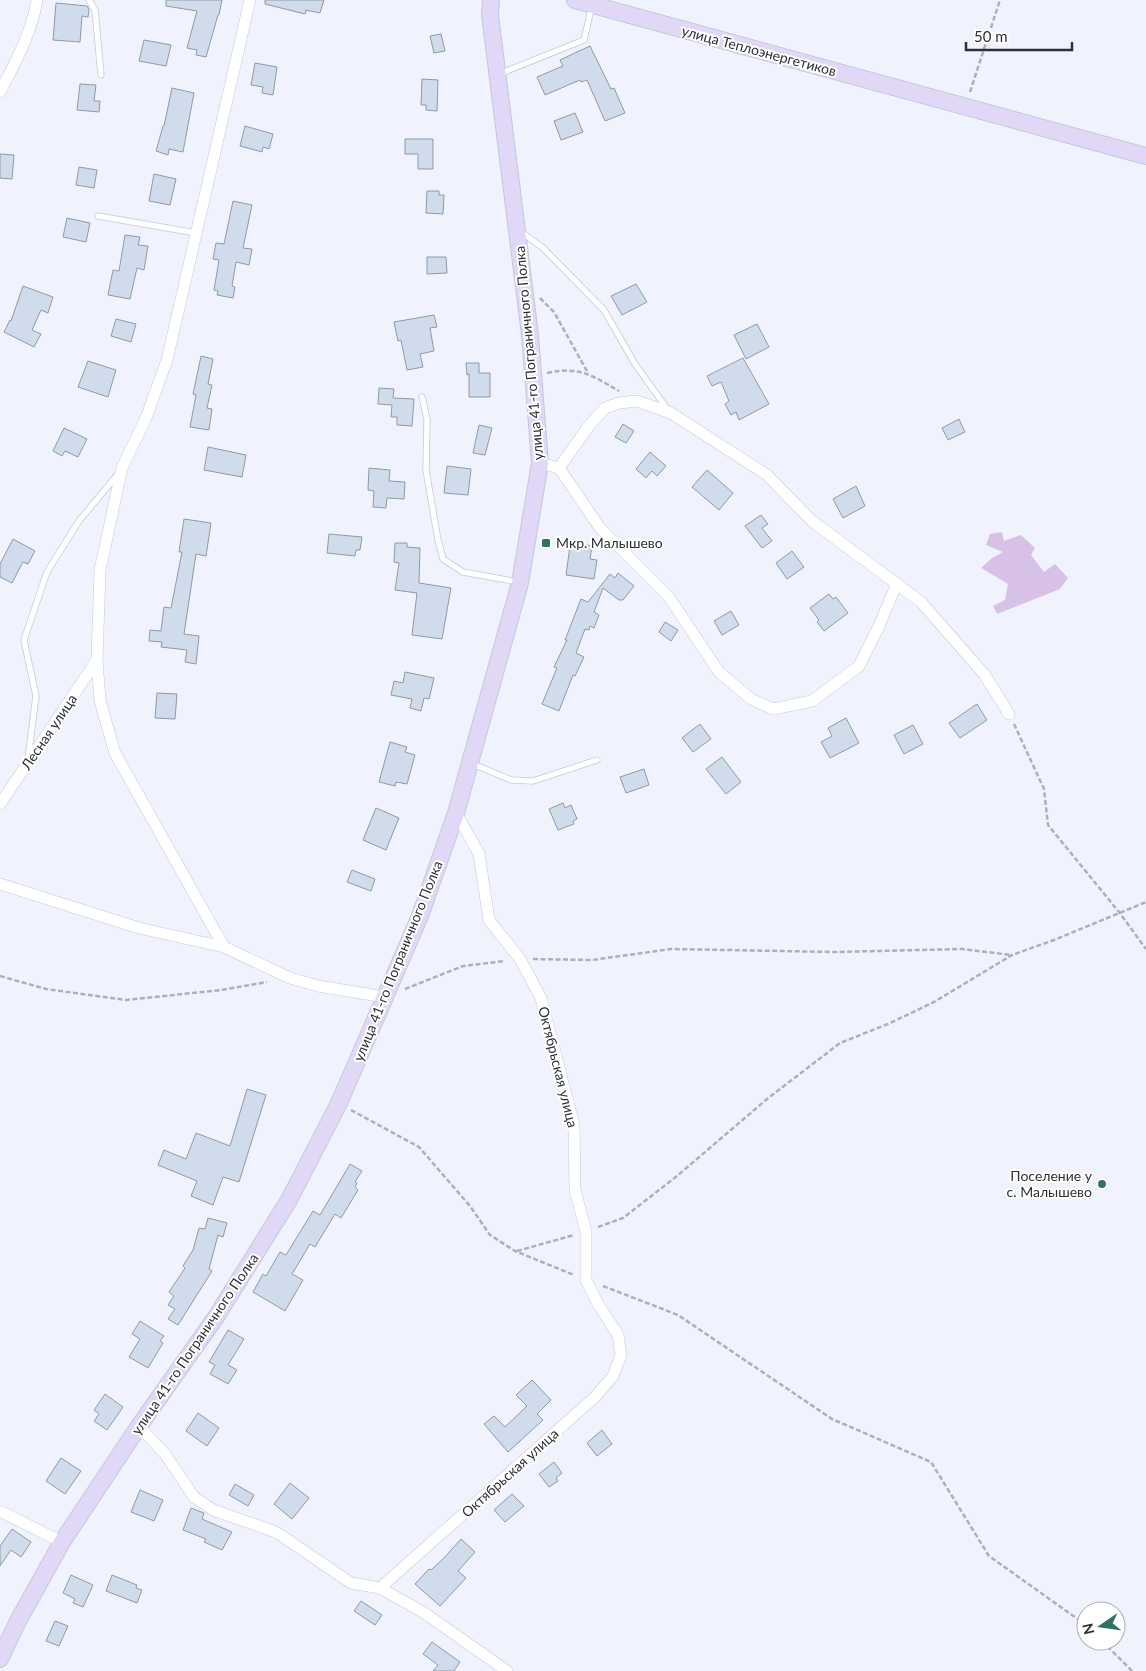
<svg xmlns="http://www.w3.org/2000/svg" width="1146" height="1671" font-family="Lato,sans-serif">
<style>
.green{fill:#d8c1e6}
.building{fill:#d0dceb;stroke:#8f99a7}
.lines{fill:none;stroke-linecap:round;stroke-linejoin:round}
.lane-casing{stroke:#c4c8d9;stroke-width:7}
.street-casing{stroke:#c4c8d9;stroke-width:12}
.secondary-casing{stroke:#c4c8d9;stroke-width:18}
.path{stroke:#adafb9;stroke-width:2.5;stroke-dasharray:5 2.5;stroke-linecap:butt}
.lane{stroke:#fff;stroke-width:5.5}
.street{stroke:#fff;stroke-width:11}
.secondary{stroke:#e0d8f6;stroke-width:16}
.poi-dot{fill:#2e7366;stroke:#fff;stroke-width:2}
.labels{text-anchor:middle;stroke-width:4;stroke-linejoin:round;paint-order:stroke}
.street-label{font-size:14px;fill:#2d2f35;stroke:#fff}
.poi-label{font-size:14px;fill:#2d2f35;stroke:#fff;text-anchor:start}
</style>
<rect width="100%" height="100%" fill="#f0f3fe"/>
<polygon class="green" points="1002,532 1004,541 1021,535 1035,548 1031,555 1044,572 1055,564 1068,578 1060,589 997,614 993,606 1005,600 1008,584 981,568 992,558 1003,552 986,545 990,534"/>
<g class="building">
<polygon points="166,0 222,0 219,15 218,15 206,57 196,55 197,50 187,48 197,11 166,6"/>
<polygon points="265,0 324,0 320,13 306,10 305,14 265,4"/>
<polygon points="56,3 87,6 89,9 88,17 82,16 80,42 53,40"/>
<polygon points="441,34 445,51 434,53 430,36"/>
<polygon points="144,40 171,45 166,66 139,61"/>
<polygon points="590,46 611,89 614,88 625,113 605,121 587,80 581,82 580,80 545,95 537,77 563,66 560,60"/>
<polygon points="255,63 277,67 273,95 262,93 263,87 251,85"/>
<polygon points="422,79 438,80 437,111 426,110 426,105 421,105"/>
<polygon points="80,84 96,85 94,101 100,101 99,112 77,110"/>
<polygon points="172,88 194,93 183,152 169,149 168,155 156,151 163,126 164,126"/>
<polygon points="575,113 583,132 561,140 554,121"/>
<polygon points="245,126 273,134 269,149 263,147 262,152 240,146"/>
<polygon points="405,139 433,139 433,169 418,169 418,154 405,154"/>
<polygon points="0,154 14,155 12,179 0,178"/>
<polygon points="79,167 97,170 94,188 76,185"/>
<polygon points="154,174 176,179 170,205 149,201"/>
<polygon points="427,191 439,191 439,195 444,195 443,214 426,213"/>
<polygon points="233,201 252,205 243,248 252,249 249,265 236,262 232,286 235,287 233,298 217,295 218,291 214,290 219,260 213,259 216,243 224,244"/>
<polygon points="67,218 90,223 86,242 63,237"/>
<polygon points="125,235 140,237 138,245 148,246 144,270 137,268 130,299 108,295 113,270 119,271"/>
<polygon points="427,257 446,257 447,273 427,274"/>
<polygon points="636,284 647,302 622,315 611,296"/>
<polygon points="23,286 53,297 48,313 41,310 32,330 41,334 34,347 4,332 10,320 11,321"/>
<polygon points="434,315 437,327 430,328 434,351 420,354 423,367 407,370 401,340 398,341 394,322"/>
<polygon points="116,319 136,324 131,342 111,336"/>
<polygon points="757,324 769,347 746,359 734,335"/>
<polygon points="201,356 213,359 208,384 212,385 207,408 212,409 209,430 190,427 196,395 193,394"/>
<polygon points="743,358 769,404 739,420 736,412 731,415 725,404 729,401 721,382 712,386 707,376"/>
<polygon points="88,361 116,370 108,397 78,387"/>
<polygon points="466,363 479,363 479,373 490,373 490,397 469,397 469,374 467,375"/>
<polygon points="379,388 394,389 393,398 414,399 412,426 397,425 397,417 391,417 392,405 378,404"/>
<polygon points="959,419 965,432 948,440 942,428"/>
<polygon points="623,424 634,431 626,443 615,437"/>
<polygon points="479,425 492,428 485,455 473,453"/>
<polygon points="64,428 87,439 78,457 65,451 62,456 53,451"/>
<polygon points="208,447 246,455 242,477 204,470"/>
<polygon points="650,452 666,466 657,476 652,471 646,478 636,469"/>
<polygon points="447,466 471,469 468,495 444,493"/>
<polygon points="369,468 390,470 389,481 405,482 404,499 387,498 386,508 373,507 374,491 368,490"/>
<polygon points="707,470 733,493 719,510 692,487"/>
<polygon points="856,486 865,506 843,518 833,499"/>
<polygon points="761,515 768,524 762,528 772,541 762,548 745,526"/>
<polygon points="184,519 211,523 206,556 196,554 184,634 199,636 196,664 185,662 187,650 161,647 162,642 149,641 150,630 161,631 164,607 171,608 182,552 179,552"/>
<polygon points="329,534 362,537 360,550 356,550 355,556 327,553"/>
<polygon points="13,539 35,551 28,564 23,562 12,583 0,577 0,564"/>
<polygon points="395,543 407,543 407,547 420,548 419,583 451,588 442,639 412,635 417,593 395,590 399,563 394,562"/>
<polygon points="582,544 592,546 590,559 597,560 594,579 566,575 570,546 581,548"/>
<polygon points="792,551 804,567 787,579 776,563"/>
<polygon points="618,573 634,586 623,600 619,600 603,588 594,612 599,615 594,628 590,626 589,630 585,629 576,653 584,657 575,676 573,675 559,711 542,704 557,668 554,667 567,640 565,640 581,599 588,602 610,574 615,578"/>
<polygon points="829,594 833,599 836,597 848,613 824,631 817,622 819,620 810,608"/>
<polygon points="731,611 739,625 722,635 714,621"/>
<polygon points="665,622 678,630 671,641 659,632"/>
<polygon points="405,672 434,678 429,699 424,698 421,711 410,708 412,699 391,695 394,681 403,683"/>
<polygon points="157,693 177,694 175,719 155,718"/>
<polygon points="977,704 987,720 960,738 949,723"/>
<polygon points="846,718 859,743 830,758 821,742 832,736 828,728"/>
<polygon points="700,724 711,739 693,752 682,738"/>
<polygon points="913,725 923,744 904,754 894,735"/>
<polygon points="390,742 407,747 405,752 415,755 407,784 396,782 395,786 379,782"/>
<polygon points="722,757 741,782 726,794 706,769"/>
<polygon points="644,769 649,785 626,793 620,777"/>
<polygon points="563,803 565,808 571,805 577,819 573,821 574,824 558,830 549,809"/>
<polygon points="376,808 399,818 386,850 363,840"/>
<polygon points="352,870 375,879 371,891 347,882"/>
<polygon points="247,1089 266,1095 239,1182 223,1177 213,1205 191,1196 197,1181 158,1165 164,1150 186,1159 196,1133 230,1146"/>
<polygon points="350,1164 362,1171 355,1182 357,1183 355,1187 358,1190 341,1218 335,1214 315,1247 310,1244 292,1274 303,1280 285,1311 253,1292 263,1274 266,1276 280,1252 286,1255 313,1211 320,1215"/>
<polygon points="208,1218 227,1223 223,1237 218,1235 209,1269 212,1271 178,1325 168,1319 175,1309 168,1305 174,1296 169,1292 185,1268 183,1266 193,1250 199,1228 205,1229"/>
<polygon points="140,1321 164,1336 160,1341 163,1343 148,1368 129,1357 140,1339 132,1334"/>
<polygon points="228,1330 244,1339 228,1365 237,1370 228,1384 210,1374 215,1365 209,1362"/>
<polygon points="532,1380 551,1400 537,1414 543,1420 508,1452 484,1424 494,1416 505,1427 527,1406 516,1395"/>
<polygon points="105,1394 123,1407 107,1430 94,1421 99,1414 94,1410"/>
<polygon points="198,1413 219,1428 207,1446 186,1431"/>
<polygon points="602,1430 612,1444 597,1456 587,1443"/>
<polygon points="61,1458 81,1471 65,1494 46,1481"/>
<polygon points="554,1462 562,1473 556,1478 558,1481 549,1487 539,1474"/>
<polygon points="290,1483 309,1498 292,1519 274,1504"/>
<polygon points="235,1484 254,1495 248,1506 229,1495"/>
<polygon points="140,1490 163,1500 154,1521 131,1512"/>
<polygon points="512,1494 524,1506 505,1522 494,1510"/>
<polygon points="191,1508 204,1513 202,1519 232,1532 222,1550 204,1542 206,1539 183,1530"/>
<polygon points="12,1529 31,1542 21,1557 11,1550 0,1566 0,1546"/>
<polygon points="461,1539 475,1552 458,1571 466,1578 440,1606 415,1584 429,1569 431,1570 444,1558"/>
<polygon points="71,1575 93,1585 83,1607 73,1603 75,1599 63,1593"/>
<polygon points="112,1575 137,1585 136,1588 142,1590 137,1603 106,1591"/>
<polygon points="361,1601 382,1615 375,1625 354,1611"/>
<polygon points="55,1621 68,1626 59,1646 46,1641"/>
<polygon points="432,1642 460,1662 454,1671 433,1671 438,1665 423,1654"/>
</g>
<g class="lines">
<g class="lane-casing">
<g id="lane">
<polyline points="89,0 95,10 101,75"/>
<polyline points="499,74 584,40 592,5"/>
<polyline points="98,216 196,233"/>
<polyline points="521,232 542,247 604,310 635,364 668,410"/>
<polyline points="422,397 427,419 426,470 438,540 443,559 463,572 518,582"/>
<polyline points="28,759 36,696 24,640 47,572 79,521 118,474"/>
<polyline points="473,764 511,780 533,781 597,760"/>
</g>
</g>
<g class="street-casing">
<g id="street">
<path d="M0,92C15,63 32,32 37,0"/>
<polyline points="540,463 559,468 588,427 605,408 619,403 637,401 671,413 767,475 812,521 921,602 984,674 1009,714"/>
<polyline points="559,468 600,528 669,597 719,672 751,699 773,709 812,701 859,666 879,626 897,583"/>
<polyline points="0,804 97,660"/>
<polyline points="0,884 139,928 224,947 290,978 318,986 385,997"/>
<polyline points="224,947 115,753 100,701 97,660 100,570 122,468 146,418 167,360 250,0"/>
<polyline points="139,1426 165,1454 194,1497 213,1510 276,1532 351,1583 380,1588 423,1612 507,1671"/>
<polyline points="0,1511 62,1542"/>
<polyline points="380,1588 595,1397 613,1376 621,1355 618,1335 598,1304 586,1280 586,1232 575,1190 574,1125 541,998 520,959 489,920 479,854 456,813"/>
</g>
</g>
<g class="secondary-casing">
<g id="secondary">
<polyline points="575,0 1146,156"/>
<polyline points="0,1659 18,1621 62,1542 139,1426 216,1317 289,1200 339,1103 385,997 420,916 456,813 520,583 540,463 530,335 490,15 491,0"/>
</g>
</g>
<g class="path">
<polyline points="970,92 1000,0"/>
<polyline points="540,298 554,312 588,373"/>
<path d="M547,373C580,366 591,375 619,391"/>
<polyline points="1014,724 1044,789 1048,825 1119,912 1146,949"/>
<polyline points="533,959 592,960 671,949 835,952 962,949 1011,955"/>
<polyline points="0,976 46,989 126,1000 221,990 267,982"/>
<polyline points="405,989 463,966 505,961"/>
<polyline points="351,1110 419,1147 470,1206 490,1235 515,1251 574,1275"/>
<polyline points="598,1227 623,1218 677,1176 767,1099 840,1043 888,1024 934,1002 1012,955 1054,940 1146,902"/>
<polyline points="517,1251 574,1235"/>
<polyline points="603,1286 678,1315 832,1419 931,1462 989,1556 1086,1625"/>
<polyline points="1102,1641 1132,1671"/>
</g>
<use href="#lane" class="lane"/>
<use href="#street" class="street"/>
<use href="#secondary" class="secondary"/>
</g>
<g class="poi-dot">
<rect x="541" y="538" width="10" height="10" rx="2.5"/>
<circle cx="1102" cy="1184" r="5"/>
</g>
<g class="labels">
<g class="street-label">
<text transform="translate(759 51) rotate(15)" y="5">улица Теплоэнергетиков</text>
<text transform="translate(529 353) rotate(-95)" y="5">улица 41-го Пограничного Полка</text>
<text transform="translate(49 732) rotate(-56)" y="5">Лесная улица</text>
<text transform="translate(398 961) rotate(-68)" y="5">улица 41-го Пограничного Полка</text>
<text transform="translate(558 1067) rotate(76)" y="5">Октябрьская улица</text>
<text transform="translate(195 1344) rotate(-56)" y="5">улица 41-го Пограничного Полка</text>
<text transform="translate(510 1473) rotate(-42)" y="5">Октябрьская улица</text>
</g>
<g class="poi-label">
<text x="556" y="548">Мкр. Малышево</text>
<text x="1092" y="1181" text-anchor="end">Поселение у<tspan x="1092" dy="16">с. Малышево</tspan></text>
</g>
</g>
<g transform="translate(1101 1626) rotate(257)"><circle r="24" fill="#ffffff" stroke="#abacae"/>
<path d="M0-4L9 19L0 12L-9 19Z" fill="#2e7366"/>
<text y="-8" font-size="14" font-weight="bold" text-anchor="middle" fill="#2d2f35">N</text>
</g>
<path d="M966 42v8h106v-8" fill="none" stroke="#2d2f35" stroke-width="2.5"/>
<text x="974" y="42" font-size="15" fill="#2d2f35" stroke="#ffffff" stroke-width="4" paint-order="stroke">50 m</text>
</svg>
